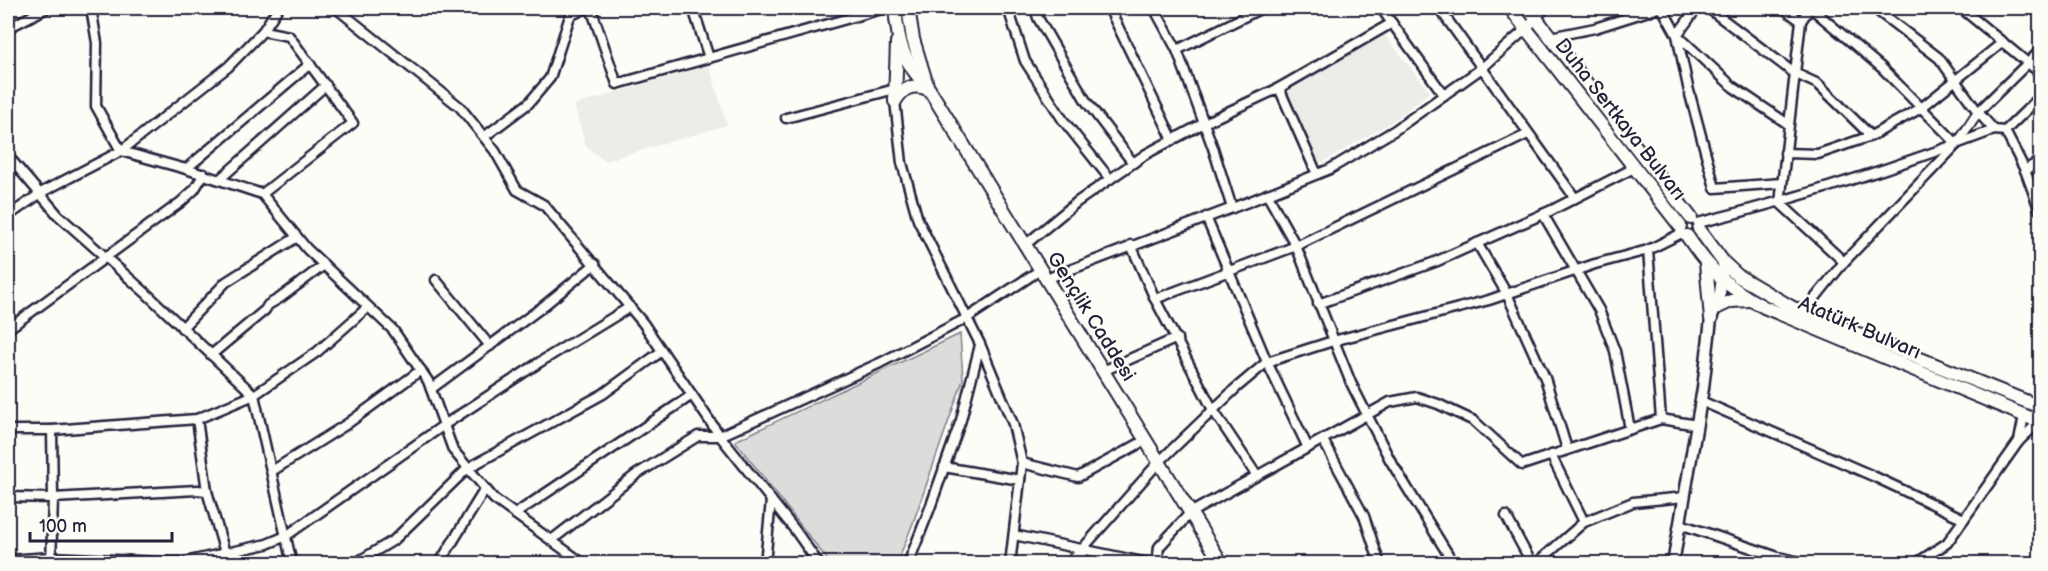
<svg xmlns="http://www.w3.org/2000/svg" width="2048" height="571" font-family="'Balsamiq Sans',sans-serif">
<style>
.built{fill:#ecece9}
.green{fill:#dddcdb;stroke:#807f8b;stroke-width:1.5}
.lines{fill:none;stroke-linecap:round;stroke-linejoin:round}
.minor-casing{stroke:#22223b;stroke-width:13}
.tertiary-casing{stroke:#22223b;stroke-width:15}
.secondary-casing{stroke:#22223b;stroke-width:16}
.minor{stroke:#fdfcf7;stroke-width:8}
.tertiary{stroke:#fdfcf7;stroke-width:10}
.secondary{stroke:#fdfcf7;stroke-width:12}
.labels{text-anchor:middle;stroke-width:4.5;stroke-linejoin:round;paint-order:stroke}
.street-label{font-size:20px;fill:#22223b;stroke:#fdfcf7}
</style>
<rect width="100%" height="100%" fill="#fdfcf7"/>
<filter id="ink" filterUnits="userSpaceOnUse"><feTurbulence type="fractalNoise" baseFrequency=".0167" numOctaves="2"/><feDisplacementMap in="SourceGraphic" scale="12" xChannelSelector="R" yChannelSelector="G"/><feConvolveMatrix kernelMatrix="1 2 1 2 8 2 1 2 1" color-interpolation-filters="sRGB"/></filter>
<g filter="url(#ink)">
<g class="built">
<polygon points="1384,34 1430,92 1393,121 1320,164 1287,90"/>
<polygon points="709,65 727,125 605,161 586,146 574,105"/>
</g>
<g class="green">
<polygon points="1540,34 1681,211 1680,213 1539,36"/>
<polygon points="960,334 963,380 913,523 897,563 830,563 735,441"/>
</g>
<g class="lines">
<g class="minor-casing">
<g id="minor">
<polyline points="91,8 97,43 96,106 121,151 186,169 262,194 307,249 393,330 428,381 453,450 494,499 584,564"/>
<polyline points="336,8 460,107 495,151 517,190 544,205 643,323 720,436 795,530 819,564"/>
<polyline points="591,8 617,84 885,8"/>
<polyline points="693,8 709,58"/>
<polyline points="1008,8 1025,61 1063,120 1110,179"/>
<polyline points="1035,8 1038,18 1086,101 1133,163"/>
<polyline points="1109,8 1173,140"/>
<polyline points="1154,8 1177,50 1213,148 1232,208"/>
<polyline points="1381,8 1444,95"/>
<polyline points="1439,8 1575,198"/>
<polyline points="1662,8 1677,35 1733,87 1788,124"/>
<polyline points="1697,8 1677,35 1688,87 1715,188 1782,183"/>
<polyline points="1708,8 1794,73 1818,84 1871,136"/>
<polyline points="1783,8 1801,21"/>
<polyline points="1810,8 1801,21 1780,203 1844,262"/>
<polyline points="1811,8 1882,68 1957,144"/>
<polyline points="1874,8 1939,58 1978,112 1994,130"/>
<polyline points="1961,8 2040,73"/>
<polyline points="8,28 47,8"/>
<polyline points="1550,37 1595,28 1658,8"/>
<polyline points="1177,50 1262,8"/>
<polyline points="1279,88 1317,174"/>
<polyline points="895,101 902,163 918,220 980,344 1013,424 1022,463 1010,564"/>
<polyline points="786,118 895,89"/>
<polyline points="2005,131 2040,97"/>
<polyline points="484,137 529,103 550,78 570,16 586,8"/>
<polyline points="1785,153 1818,154 1871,136 1921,108 2003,42"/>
<polyline points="8,156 58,215 147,294 254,395 292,564"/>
<polyline points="186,169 310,64"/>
<polyline points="2025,170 2040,161"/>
<polyline points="220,179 326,85"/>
<polyline points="262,194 353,123 289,36 263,31"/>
<polyline points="1267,194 1296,246 1351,383 1390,460 1454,564"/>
<polyline points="1543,214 1599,310 1615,351 1630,429"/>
<polyline points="8,216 44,191 121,151 228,67 263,31 278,8"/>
<polyline points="1206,217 1267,362 1308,448"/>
<path d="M1698,223C1799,198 1898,167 1994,130L2005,131L2025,170L2040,211"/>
<polyline points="1477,243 1507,294 1545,378 1567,449"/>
<polyline points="1025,245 1077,202 1146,154 1204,123 1279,88 1392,23"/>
<polyline points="1131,245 1155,299 1213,410 1257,476"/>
<polyline points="1648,250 1661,419"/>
<polyline points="1046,279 1248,202 1330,169 1395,130 1482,68 1526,29 1545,8"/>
<polyline points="436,280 490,346"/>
<polyline points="1155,299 1296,246 1528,134"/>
<polyline points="1318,304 1435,262 1552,210 1634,168"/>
<polyline points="1803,313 1844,262 1957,144 1978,112 2040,51"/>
<polyline points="182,328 226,282 297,237"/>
<polyline points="8,329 181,202 194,190 204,174"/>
<polyline points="211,355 265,310 268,305 280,298 324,265"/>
<polyline points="1103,371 1177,338"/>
<polyline points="431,389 541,308 595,264"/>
<polyline points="1701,401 1873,476 1964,519"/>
<polyline points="197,419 207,491 225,553"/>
<polyline points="8,430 52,430 197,419 254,395 317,352 368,307"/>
<polyline points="52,430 53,498 197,490 207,491"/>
<polyline points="1323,440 1364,516 1380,564"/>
<polyline points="2019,441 2024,416"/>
<polyline points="1551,455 1584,522"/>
<polyline points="1022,463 1078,477 1146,440"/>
<polyline points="944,467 1020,480"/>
<polyline points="272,471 347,424 421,370"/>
<polyline points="8,497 53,498 51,564"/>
<polyline points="515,514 692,395"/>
<polyline points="1506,516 1532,564"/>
<polyline points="1680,524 1778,557 1810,564"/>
<polyline points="1014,535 1153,564"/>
<polyline points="553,539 637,474 698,436 720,436 880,363 967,318 1040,270"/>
<polyline points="1082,549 1082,564"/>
<polyline points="8,560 51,557 180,563 267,544 286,536 444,425 540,362 630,307"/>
<polyline points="354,564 394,540 468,468 603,394 662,351"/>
<polyline points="439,564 485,489"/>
<polyline points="765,564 771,500"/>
<polyline points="908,564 930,508 961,420 980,345"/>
<polyline points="1069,564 1159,462 1236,388 1267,362 1333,341 1489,300 1595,264 1648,250 1682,233"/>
<polyline points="1157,564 1159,547 1190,513 1390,402 1417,397 1438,404 1474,421 1522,465 1661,419 1697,425"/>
<polyline points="1536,564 1584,522 1633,502 1685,497"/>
<polyline points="1915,564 1947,543 2019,441 2039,422"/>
</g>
</g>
<g class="tertiary-casing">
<polyline id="tertiary" points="1673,564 1703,388 1711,319 1720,293 1724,263"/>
</g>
<g class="secondary-casing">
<g id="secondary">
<path d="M895,8C898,44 903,62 929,89L1222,564"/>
<polyline points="908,8 913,39 927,85"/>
<polyline points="1510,8 1680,226"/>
<polyline points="1528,8 1691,218"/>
<polyline points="895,101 897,42"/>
<path d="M895,101C903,88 912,83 928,89"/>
<polyline points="1699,229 1724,263 1738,276 1791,307 2040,407"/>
<path d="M1687,236C1710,270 1727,288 1764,307L2040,422"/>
<polyline points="1706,263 1711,319"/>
<polyline points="1716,308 1731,301 1750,300"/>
</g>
</g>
<use href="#minor" class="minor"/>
<use href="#tertiary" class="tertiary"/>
<use href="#secondary" class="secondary"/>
</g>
</g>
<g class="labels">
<g class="street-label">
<text transform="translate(1621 119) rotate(52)" y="7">Duha Sertkaya Bulvarı</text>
<text transform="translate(1092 316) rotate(58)" y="7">Gençlik Caddesi</text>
<text transform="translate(1860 327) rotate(23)" y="7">Atatürk Bulvarı</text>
</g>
</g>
<rect width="2048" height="571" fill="none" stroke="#fdfcf7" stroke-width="30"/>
<rect x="15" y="15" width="2018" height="541" fill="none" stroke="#22223b" stroke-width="2" filter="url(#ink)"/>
<path d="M30 532v9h142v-9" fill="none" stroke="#22223b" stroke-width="3"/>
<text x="39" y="532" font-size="18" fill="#22223b" stroke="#fdfcf7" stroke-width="4.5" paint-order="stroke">100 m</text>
</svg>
